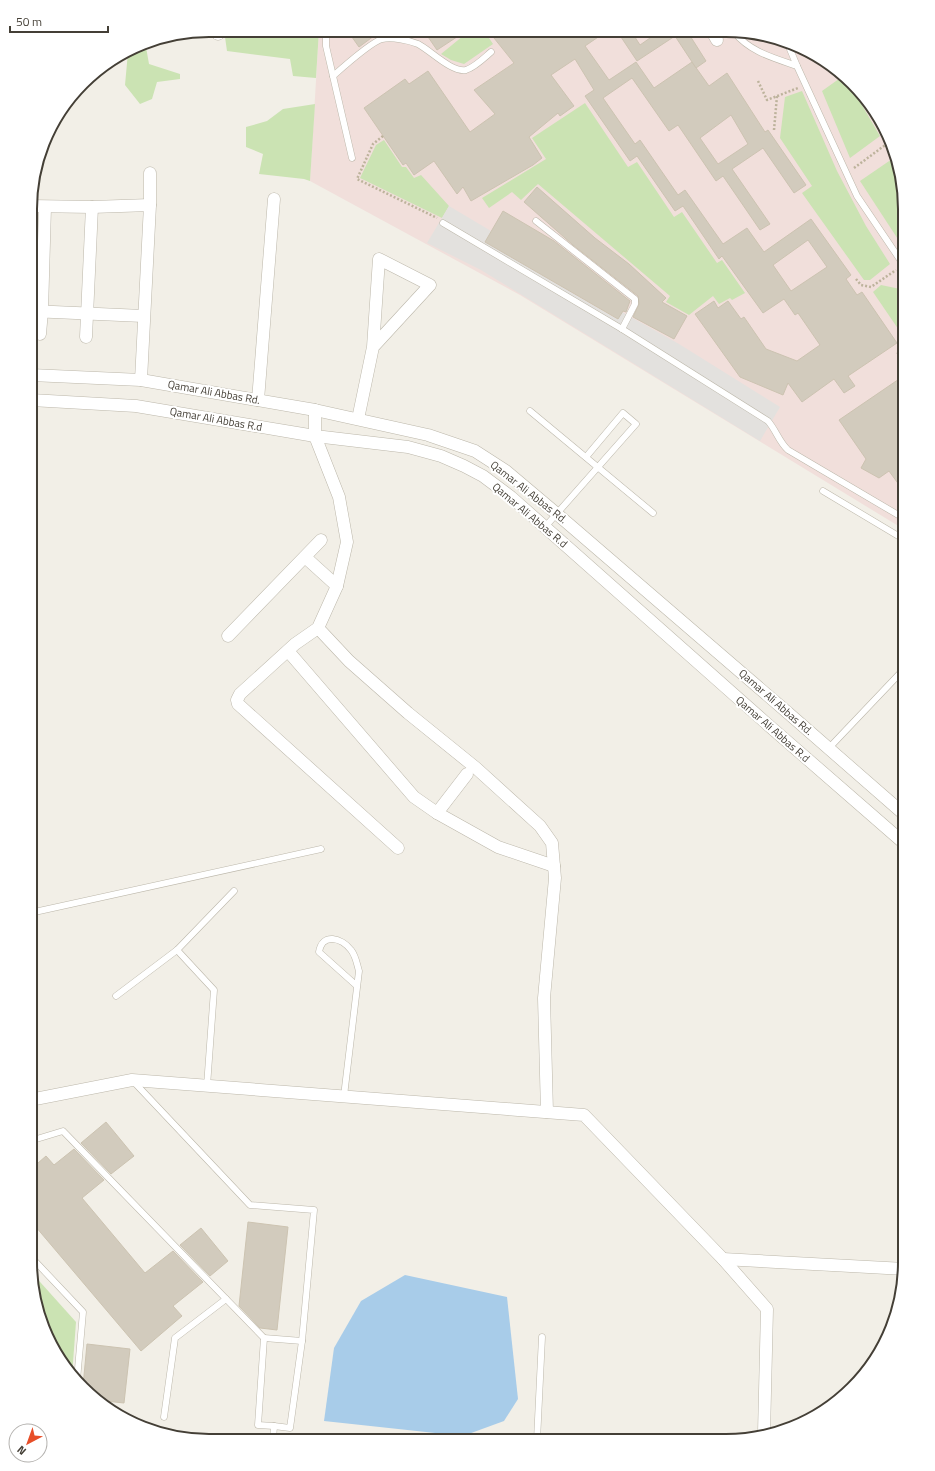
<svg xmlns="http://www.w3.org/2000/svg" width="935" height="1471" font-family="'Titillium Web',sans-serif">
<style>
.medical{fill:#f1dfdb}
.green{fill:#cbe3b3}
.parking{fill:#e3e1de}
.water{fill:#a8cce9}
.building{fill:#d2cbbd;stroke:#ccc3b1;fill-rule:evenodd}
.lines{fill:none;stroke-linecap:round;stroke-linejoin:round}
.service-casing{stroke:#bcb7aa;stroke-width:7}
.minor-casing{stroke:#bcb7aa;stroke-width:13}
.path{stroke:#bdb39c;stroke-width:2.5;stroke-dasharray:2 2;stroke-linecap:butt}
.service{stroke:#fff;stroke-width:6}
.minor{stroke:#fff;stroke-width:12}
.labels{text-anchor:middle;stroke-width:4;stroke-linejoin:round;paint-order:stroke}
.street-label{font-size:11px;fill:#443f36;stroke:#fff}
.rim{fill:none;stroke:#443f36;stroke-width:2}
</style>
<rect width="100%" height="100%" fill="#f2efe7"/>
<polygon class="medical" points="319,30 749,32 794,44 835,67 868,100 891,140 905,209 905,530 520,295 310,181"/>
<g class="green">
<polygon points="224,30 319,30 316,78 293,76 290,59 227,51"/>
<polygon points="460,31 499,31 489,38 493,44 464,64 451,60 441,54 463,36"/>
<polygon points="138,45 146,47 149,64 180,74 180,79 157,82 152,99 140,104 125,85 128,52"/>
<polygon points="843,76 854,86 852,88 880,136 850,158 822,91"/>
<polygon points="802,91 837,171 866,226 890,264 870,280 864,280 802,193 812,186 780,138 785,97"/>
<polygon points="585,103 628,167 637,162 674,217 682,212 717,263 722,260 745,293 732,300 730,298 719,304 713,296 689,315 666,302 670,296 538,184 521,200 512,192 489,208 482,198 546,159 532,138"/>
<polygon points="315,104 310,181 304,179 259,174 263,154 246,147 246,127 267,121 283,109"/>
<polygon points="384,140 402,167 406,167 414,178 421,175 449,206 442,218 360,178 376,145"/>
<polygon points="895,157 905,209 905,250 860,181"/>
<polygon points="881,285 905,290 905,339 873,292"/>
<polygon points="32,1273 76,1322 72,1376 67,1371 44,1331"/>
</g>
<polygon class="parking" points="449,206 491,231 485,242 617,319 622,312 679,344 780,407 760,441 481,270 427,243"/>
<polygon class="water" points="405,1275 507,1297 518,1399 504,1421 463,1436 324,1421 334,1348 361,1301"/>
<g class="building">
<polygon points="347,30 382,30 359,47"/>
<polygon points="424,31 466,31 437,50"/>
<path d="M505,31H576L579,36L586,31H607L585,46L609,80L636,62L654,88L692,62L709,86L727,73L765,132L768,130L806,185L794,193L763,148L732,169L770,224L760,230L723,176L716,181L678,125L669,131L632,78L603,98L635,144L640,140L678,195L685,190L723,244L747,228L764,252L811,219L851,275L846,279L857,295L862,292L897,343L848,376L855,386L844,393L834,379L802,402L788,383L783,395L740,377L695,314L714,301L718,308L728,301L741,319L744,317L766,349L797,361L820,345L798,313L795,315L784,299L763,313L722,256L719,259L683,206L675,211L637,156L630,161L585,96L594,90L575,59L551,75L574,106L560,116L558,113L529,137L542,158L533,165L471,201L463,187L457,194L434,161L414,175L406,163L403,165L364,108L405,79L409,84L428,71L470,132L495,114L474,90L514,63L494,38ZM731,115L748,144L718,164L700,138ZM808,240L827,267L791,291L773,265Z"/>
<polygon points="617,31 631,31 640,45 660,31 687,31 706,61 696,68 675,36 637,61"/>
<polygon points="537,187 595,238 629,264 666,298 662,302 687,316 674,339 633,317 639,304 638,296 573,245 524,202"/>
<polygon points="503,211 554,241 630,301 626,312 623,311 618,319 485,242"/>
<polygon points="905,375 905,493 889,471 879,478 861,468 866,459 839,420"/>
<polygon points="106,1122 134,1156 111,1174 81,1143"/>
<polygon points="74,1149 104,1180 82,1198 145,1273 173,1251 203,1282 173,1306 182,1316 141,1351 30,1220 30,1170 46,1156 54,1165"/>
<polygon points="248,1222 288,1227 277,1330 260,1328 239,1306"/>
<polygon points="201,1228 228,1261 210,1276 180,1245"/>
<polygon points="87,1344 130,1349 124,1403 96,1400 83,1386"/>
</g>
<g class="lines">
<g class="service-casing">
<g id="service">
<polyline points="326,30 326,46 352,158"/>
<path d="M734,32C750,52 774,58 797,66L857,196L905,267"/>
<polyline points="787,42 797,66"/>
<path d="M333,76C342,68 372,42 382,39C392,37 408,40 418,44C430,50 452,73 466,70C475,67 484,58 491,52"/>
<polyline points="536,221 635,299 635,304 622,329"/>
<path d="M443,223L622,329L768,421C776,430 779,442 788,450L905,519"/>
<polyline points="530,411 653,513"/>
<polyline points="823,491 905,540"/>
<polyline points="545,527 636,424 623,413 586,457"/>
<polyline points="829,748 905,668"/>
<polyline points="30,913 321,849"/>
<polyline points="177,950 214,990 207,1086"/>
<polyline points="116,996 177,950 234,891"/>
<polyline points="133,1081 250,1205 314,1210 302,1341 290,1428 274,1426 273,1440"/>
<path d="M344,1096L359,971C357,965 356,956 351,950C342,938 322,932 319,952L357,986"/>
<polyline points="30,1141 63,1131 264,1338"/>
<polyline points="30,1258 32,1258 83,1312 77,1380"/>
<polyline points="164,1417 175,1338 226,1299"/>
<polyline points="274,1426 258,1425 264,1338 302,1341"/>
<polyline points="537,1440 542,1337"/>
</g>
</g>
<g class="minor-casing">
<g id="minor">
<polyline points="218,30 218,34"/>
<polyline points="712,31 717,40"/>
<polyline points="31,206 92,207 150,205"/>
<polyline points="31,311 143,316"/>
<polyline points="40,334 42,311 45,207"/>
<polyline points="86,337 92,207"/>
<polyline points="31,375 141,380 315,410 428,435 475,451 506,471 557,514 787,712 905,815"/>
<polyline points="141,380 150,205 150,173"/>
<polyline points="31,400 136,406 315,436 408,447 441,456 464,466 483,476 511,497 766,723 905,844"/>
<polyline points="258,400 274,199"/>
<polyline points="315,410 315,436 339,497 347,542 337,586 318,628 295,644 240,694 237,700 238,704 398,848"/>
<polyline points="358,419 373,347 379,259 430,285 373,347"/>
<polyline points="305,557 337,586"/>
<polyline points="318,628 349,661 408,713 476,768 540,826 552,843 555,878 544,998 547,1112"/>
<polyline points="228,636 321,540"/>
<polyline points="288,651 414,797 437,813 498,847 554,866"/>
<polyline points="437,813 467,774"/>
<polyline points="30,1100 132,1080 584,1115 723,1259 767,1309 764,1433"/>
<polyline points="723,1259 905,1269"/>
</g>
</g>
<g class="path">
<polyline points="758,81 767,100 798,88"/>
<polyline points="774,130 777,96"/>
<polyline points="383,136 373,144 357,179 437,218"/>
<polyline points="854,168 888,143"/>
<polyline points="856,279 861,285 871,287 896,270"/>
<polyline points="897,354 905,349"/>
</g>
<use href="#service" class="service"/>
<use href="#minor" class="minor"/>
</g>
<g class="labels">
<g class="street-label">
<text transform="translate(214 392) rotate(10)" y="4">Qamar Ali Abbas Rd.</text>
<text transform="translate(216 419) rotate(10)" y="4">Qamar Ali Abbas R.d</text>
<text transform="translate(529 492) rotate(38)" y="4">Qamar Ali Abbas Rd.</text>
<text transform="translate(530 515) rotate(40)" y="4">Qamar Ali Abbas R.d</text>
<text transform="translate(776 702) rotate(41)" y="4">Qamar Ali Abbas Rd.</text>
<text transform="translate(773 729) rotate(41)" y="4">Qamar Ali Abbas R.d</text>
</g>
</g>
<path d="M0 0H935V1471H0ZM209 37H726A172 172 0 0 1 898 209V1262A172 172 0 0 1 726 1434H209A172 172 0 0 1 37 1262V209A172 172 0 0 1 209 37Z" fill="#fff" fill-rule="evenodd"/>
<path class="rim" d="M209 37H726A172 172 0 0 1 898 209V1262A172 172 0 0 1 726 1434H209A172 172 0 0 1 37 1262V209A172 172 0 0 1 209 37Z"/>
<g transform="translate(28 1443) rotate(221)"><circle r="19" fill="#ffffff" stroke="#b4b2af"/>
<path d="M0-3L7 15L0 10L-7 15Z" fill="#e74e28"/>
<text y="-6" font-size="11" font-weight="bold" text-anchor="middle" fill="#443f36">N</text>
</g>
<path d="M10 26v6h98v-6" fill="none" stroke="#443f36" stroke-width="2"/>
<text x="16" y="26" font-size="12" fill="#443f36" stroke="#ffffff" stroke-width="3" paint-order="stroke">50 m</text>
</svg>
